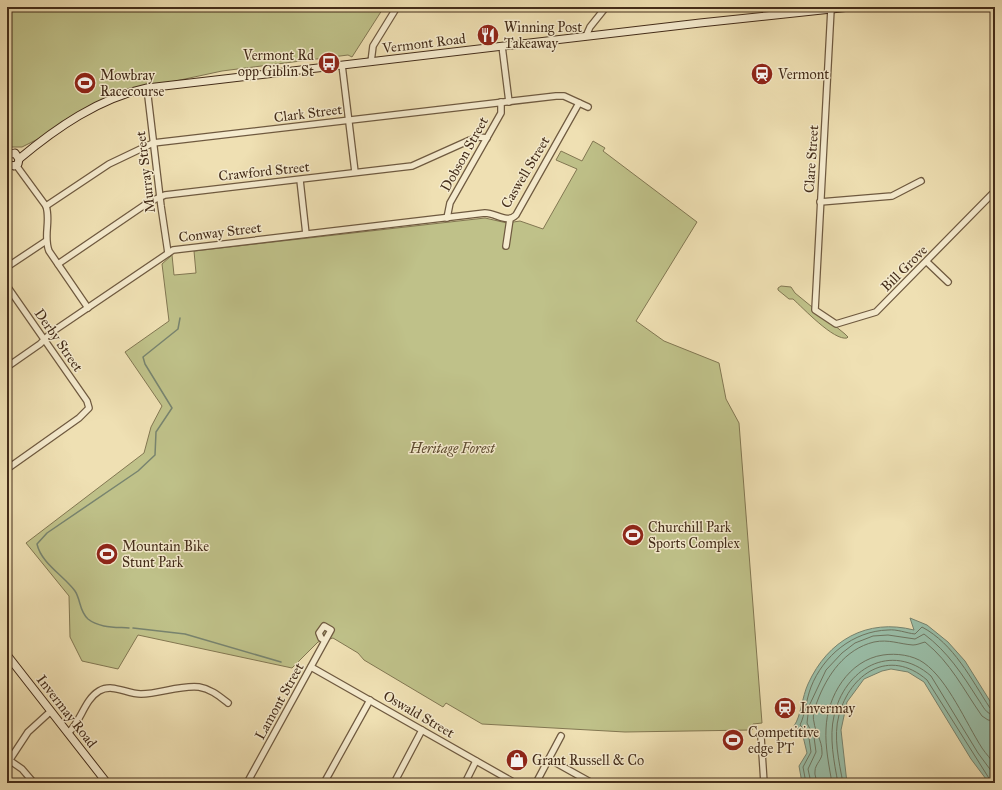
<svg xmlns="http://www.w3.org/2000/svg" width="1002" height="790" font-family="'IM FELL Great Primer',serif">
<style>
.green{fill:#bfc189;stroke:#827752}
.water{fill:#9abea8;stroke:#78846f}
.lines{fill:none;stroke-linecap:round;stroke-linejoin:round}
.shore{stroke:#6f7661;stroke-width:1}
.stream{stroke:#78846f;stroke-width:1.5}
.street-casing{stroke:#6f5a40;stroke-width:8}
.secondary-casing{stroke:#442d1a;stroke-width:9}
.street{stroke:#f5ebce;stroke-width:5.5}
.secondary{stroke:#f5ebce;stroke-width:7}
.labels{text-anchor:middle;stroke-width:3;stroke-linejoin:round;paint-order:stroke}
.poi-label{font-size:14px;fill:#442d1a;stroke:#f5ebce;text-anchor:start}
.street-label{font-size:14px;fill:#442d1a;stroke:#f5ebce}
.park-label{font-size:14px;font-style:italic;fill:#5d4b30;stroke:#f5ebce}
</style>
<rect width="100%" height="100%" fill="#efe0b3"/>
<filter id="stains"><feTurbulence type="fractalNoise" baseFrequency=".005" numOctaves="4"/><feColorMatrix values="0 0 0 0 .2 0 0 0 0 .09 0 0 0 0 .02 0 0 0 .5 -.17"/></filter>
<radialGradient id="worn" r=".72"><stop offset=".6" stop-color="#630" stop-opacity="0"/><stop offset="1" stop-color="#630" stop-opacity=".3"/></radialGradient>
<g class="green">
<polygon points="7,7 384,7 352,57 348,55 222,71 157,85 79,112 38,139 22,147 12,147 7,144"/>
<polygon points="593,141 605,148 603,151 697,222 636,321 664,341 719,363 726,399 739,423 762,723 753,724 752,730 625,732 482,724 446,703 443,707 364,660 358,653 333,638 318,642 292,668 138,635 118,669 82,661 70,637 69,596 26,543 144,453 151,427 162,406 125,352 169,321 162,264 172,255 174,275 196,273 194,251 485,218 507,223 520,221 543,229 577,169 556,160 561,151 582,161"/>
<path d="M781,286L791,287L795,293L845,334L848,337L847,338C834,341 803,308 793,299H789L778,290V288Z"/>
</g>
<path class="water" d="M910,618L927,625L948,642L965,661L995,709V783H989L971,759L924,682L908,672L891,669L882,671L864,679L847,702L841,730L847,783H802L799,766L807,753L802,732L794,726C801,716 802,697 808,684C828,640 867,618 914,630Z"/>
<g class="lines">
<g class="shore">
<path d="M806,783L803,767L811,752L809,738L805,730L800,725C805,715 806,700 811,687C823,656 853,631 888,630C897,629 906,633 915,634L922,627C954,644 971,679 990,708L995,710"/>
<path d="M811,783L808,769L816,752L814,737L807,723L809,706L826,670L842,653L855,643L873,636L888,635L915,639L924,634C948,652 962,674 978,699C983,706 986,715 995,715"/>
<path d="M817,783C817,779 814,775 815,771C815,764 823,759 822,752C822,740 815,732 814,722C812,716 815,707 817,702C827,675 845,649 874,642C889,639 899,644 913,645C917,645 921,643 925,642C951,663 963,689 982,716L988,720L995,721"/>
<path d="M832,783C829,766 825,746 826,729C827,696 849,660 883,655C896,653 913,655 924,663C948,680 966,723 982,748C986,754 991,759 995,765"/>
<path d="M838,783C834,762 829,737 834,716C844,669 891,641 931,676L978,753L995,776"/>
<path d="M843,783C839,762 833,736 839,715C850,674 889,647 927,680L992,783"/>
</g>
<g class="stream">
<path d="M129,628C115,627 99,628 88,619C79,611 81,600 75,591C64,576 41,563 37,544L47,533L138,471L155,455L156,432L172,408L145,364L143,357L178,329L180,318"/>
<polyline points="133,628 185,634 281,662"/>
</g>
<g class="street-casing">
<g id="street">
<polyline points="831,9 815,310 836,324 876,312 995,191"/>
<polyline points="586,36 590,27 606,7"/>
<polyline points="502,46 509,102"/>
<polyline points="371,62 373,46 397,7"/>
<polyline points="342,65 355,172"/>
<polyline points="147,88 161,206 168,253"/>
<path d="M16,165L46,206C51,221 43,236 49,251L88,308"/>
<polyline points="300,180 306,234"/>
<polyline points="820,202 892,196 921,181"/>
<polyline points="46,206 109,164 153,143 556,96 564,96 588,107"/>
<polyline points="447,218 450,203 501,113 501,102"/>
<polyline points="506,246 510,219"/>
<polyline points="927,262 948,282"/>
<polyline points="58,264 149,202 165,195 412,166 470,140 479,137 487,138"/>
<polyline points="7,267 46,241"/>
<polyline points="7,286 87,401 89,408 79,418 7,469"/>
<path d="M7,367L40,344L52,332L173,250L485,213C496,213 507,224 516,215L579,103"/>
<polyline points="311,667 515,783"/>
<path d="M68,733C81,722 84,700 99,691C113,683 126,694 141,694C160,694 179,685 199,687C211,689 219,696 228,703"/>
<polyline points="761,737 764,783"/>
<polyline points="549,759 592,783"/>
<polyline points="9,760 22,769 34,783"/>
<polyline points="7,764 28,732 51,711"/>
<polyline points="247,783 331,630 324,626 319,633 321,638 325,641"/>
<polyline points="324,783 370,700"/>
<polyline points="394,783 422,730"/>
<polyline points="465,783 476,761"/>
<polyline points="536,783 561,736"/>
</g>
</g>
<g class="secondary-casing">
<g id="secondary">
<polyline points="7,155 15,153 19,159 18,164 14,166 7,164"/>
<path d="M19,159C56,128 99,98 147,88L700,23L850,7"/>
<polyline points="7,655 107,783"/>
</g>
</g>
<use href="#street" class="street"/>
<use href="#secondary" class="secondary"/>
</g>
<defs>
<g id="restaurant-disc" transform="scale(1.15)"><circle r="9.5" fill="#8f2418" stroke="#f5ebce"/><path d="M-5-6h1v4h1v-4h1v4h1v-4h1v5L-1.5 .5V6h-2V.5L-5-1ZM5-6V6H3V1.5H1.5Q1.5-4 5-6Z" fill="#fff"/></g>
<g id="bus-disc" transform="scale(1.15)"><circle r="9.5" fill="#8f2418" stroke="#f5ebce"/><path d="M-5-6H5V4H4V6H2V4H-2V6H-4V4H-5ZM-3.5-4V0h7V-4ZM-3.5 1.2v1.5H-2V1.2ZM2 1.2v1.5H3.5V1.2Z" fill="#fff"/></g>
<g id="station-disc" transform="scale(1.15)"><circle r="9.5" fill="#8f2418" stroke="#f5ebce"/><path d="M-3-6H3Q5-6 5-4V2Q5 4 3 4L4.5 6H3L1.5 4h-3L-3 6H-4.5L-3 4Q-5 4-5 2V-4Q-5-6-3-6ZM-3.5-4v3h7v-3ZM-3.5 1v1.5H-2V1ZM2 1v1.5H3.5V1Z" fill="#fff"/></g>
<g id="stadium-disc" transform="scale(1.15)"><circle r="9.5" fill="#8f2418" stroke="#f5ebce"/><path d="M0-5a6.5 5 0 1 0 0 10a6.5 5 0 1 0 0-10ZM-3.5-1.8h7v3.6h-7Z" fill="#fff"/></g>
<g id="shop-disc" transform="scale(1.15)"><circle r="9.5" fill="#8f2418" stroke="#f5ebce"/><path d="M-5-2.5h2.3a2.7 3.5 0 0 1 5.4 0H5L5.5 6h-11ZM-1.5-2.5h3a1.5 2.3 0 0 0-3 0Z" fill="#fff"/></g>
</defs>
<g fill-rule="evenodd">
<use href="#restaurant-disc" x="488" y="35"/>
<use href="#bus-disc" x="329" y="63"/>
<use href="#station-disc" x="762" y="74"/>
<use href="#stadium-disc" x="85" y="83"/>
<use href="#stadium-disc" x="633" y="535"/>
<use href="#stadium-disc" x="107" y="554"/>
<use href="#station-disc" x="785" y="708"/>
<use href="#stadium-disc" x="733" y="740"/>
<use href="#shop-disc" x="517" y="760"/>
</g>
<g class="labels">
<g class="poi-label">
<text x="504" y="32">Winning Post<tspan x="504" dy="16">Takeaway</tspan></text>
<text x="314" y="60" text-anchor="end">Vermont Rd<tspan x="314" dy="16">opp Giblin St</tspan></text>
<text x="778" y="79">Vermont</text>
<text x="100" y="80">Mowbray<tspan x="100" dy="16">Racecourse</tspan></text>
<text x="648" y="532">Churchill Park<tspan x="648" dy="16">Sports Complex</tspan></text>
<text x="122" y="551">Mountain Bike<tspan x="122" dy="16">Stunt Park</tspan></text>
<text x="800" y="713">Invermay</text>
<text x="748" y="737">Competitive<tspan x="748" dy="16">edge PT</tspan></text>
<text x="532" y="765">Grant Russell &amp; Co</text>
</g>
<g class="street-label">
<text transform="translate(424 43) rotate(-7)" y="5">Vermont Road</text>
<text transform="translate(308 113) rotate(-7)" y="5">Clark Street</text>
<text transform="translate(464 154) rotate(-61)" y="5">Dobson Street</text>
<text transform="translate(811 159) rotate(-86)" y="5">Clare Street</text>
<text transform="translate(264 171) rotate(-6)" y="5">Crawford Street</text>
<text transform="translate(145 172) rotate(-97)" y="5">Murray Street</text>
<text transform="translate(525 172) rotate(-59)" y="5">Caswell Street</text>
<text transform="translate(220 232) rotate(-7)" y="5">Conway Street</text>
<text transform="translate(904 268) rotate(-45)" y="5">Bill Grove</text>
<text transform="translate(59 340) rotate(55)" y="5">Derby Street</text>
<text transform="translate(279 701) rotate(-61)" y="5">Lamont Street</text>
<text transform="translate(67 711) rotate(52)" y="5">Invermay Road</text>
<text transform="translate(419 714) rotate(30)" y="5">Oswald Street</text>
</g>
<g class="park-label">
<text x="452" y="453">Heritage Forest</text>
</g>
</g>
<rect width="1002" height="790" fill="none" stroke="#efe0b3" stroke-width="24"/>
<rect x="8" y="8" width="986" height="774" fill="none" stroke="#442d1a" stroke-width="2"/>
<rect x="12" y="12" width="978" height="766" fill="none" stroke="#442d1a"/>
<rect width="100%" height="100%" filter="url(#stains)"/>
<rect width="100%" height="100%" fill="url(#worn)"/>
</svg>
